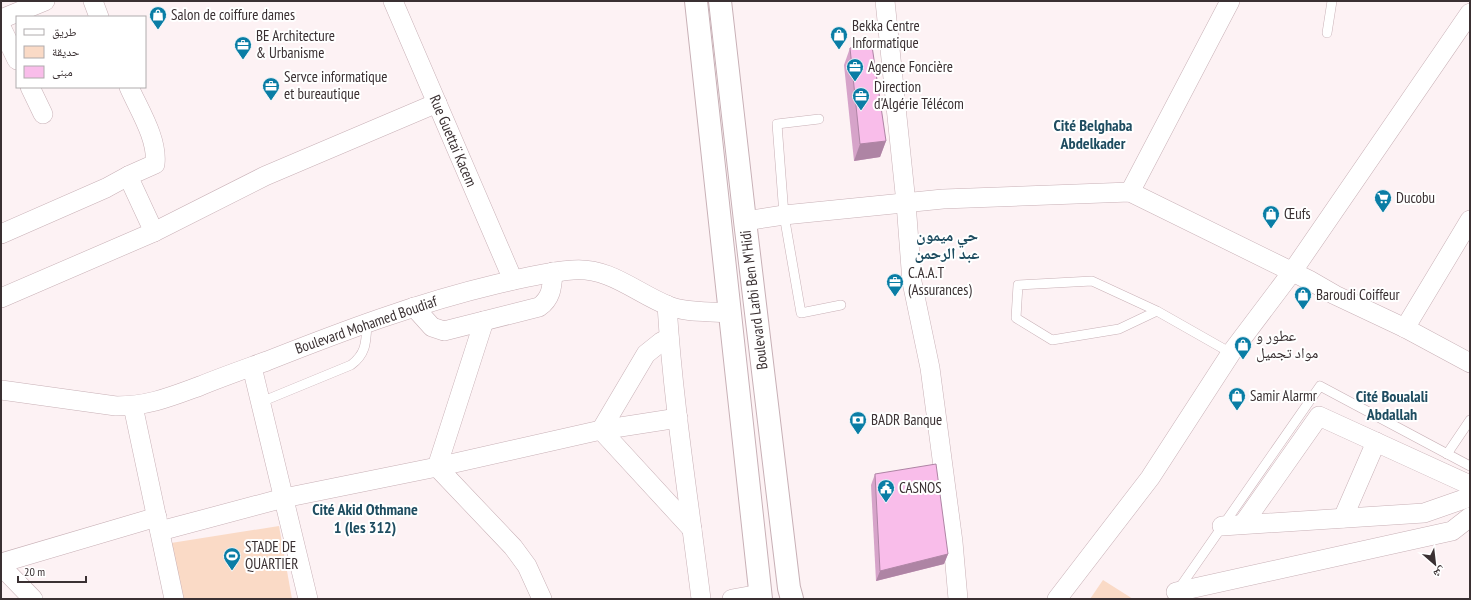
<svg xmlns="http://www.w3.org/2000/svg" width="1471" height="600" font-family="'PT Sans Narrow','Noto Naskh Arabic',sans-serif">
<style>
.green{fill:#fadac6}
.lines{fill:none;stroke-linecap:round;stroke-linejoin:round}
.service-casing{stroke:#c8b0b6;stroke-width:10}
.minor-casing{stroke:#c8b0b6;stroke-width:20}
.primary-casing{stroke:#c8b0b6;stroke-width:24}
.service{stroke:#fff;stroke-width:9}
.minor{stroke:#fff;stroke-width:19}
.primary{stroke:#fff;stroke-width:22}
.wall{fill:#d6a3c9}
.shaded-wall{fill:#ae84a4}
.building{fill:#f9bdea;stroke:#ae84a4}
.labels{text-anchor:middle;stroke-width:4;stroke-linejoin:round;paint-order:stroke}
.poi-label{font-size:15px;fill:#3a3032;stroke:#fff;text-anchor:start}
.street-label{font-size:15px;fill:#3a3032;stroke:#fff}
.neighbourhood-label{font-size:16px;font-weight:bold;fill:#1e4c60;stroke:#fff}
</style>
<rect width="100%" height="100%" fill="#fdf2f4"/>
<g class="green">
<polygon points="279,526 292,599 182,599 171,543"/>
<polygon points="1103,580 1133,599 1090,599"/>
</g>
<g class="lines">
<g class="service-casing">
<g id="service">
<polyline points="1327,33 1332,1"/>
<polyline points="819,119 777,124 784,215 801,313 841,305"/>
<polyline points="1157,311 1119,329 1052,340 1016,318 1018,285 1092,281 1157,311 1231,353"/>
<path d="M261,402L351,365C367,353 366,341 367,322"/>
<polyline points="1447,454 1470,420"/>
<polyline points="1178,590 1320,386 1470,466"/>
</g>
</g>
<g class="minor-casing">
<g id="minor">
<polyline points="93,1 99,17"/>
<polyline points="393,1 513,280"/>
<polyline points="885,1 906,203 912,282 930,368 953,542 958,599"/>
<polyline points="1,19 45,1"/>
<polyline points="1,27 17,60"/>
<polyline points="30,87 43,114"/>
<polyline points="1130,192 1230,1"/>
<polyline points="745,221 784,215 943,199 1130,192 1309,280 1335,295 1405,328 1470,363"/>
<polyline points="154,232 265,176 437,103"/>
<polyline points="1,234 106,188 128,176"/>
<path d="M1,298L154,232L128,176L155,164C158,139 139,110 129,87"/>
<path d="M667,305C673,403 689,501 701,599"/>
<path d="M414,307L432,327L444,331L539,307C552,298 552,286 553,272"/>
<polyline points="484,321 437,467 513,547 527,566 542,599"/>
<polyline points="1405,328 1470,220"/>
<polyline points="669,338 661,342 646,354 601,430 692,529"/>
<polyline points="252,367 308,599"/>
<path d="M1,390L116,406C149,406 170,397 200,386C222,377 245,369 267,361C343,331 417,303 497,284C522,278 547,272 573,270C610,267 636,293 669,306C687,313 710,311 729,313"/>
<polyline points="133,406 174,599"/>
<polyline points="1343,518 1376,442"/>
<polyline points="1243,524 1319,416 1470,485"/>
<polyline points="1222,526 1424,513 1470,497"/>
<polyline points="160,531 284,498 437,467 601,430 678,418"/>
<polyline points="1,563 157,517"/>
<polyline points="1,566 33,599"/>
<polyline points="1176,592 1452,531 1470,517"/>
<polyline points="732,599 760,594"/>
<polyline points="1057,599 1150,478 1231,353 1292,272 1470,13"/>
</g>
</g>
<g class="primary-casing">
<g id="primary">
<polyline points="696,1 761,599"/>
<polyline points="720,1 745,221 789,588 792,599"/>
</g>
</g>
<use href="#service" class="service"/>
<use href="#minor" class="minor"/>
<use href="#primary" class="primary"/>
</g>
<g class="wall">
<polygon points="850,48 886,141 880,157 854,161 844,65"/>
<polygon points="875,474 948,554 944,564 876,581 871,485"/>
</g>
<g class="shaded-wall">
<polygon points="886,141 880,157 854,161 860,144"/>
<polygon points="948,554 944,564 876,581 880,571"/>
</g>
<g class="building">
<polygon points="872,46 886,141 860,144 850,48"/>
<polygon points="936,464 948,554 880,571 875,474"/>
</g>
<defs>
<g id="shop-pin" transform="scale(0.9)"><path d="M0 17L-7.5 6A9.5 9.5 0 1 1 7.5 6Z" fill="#0a7da5" stroke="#fff"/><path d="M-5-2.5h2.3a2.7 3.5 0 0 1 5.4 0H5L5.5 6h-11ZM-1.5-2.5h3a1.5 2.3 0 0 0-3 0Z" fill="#fff"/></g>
<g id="office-pin" transform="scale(0.9)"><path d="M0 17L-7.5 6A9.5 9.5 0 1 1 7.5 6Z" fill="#0a7da5" stroke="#fff"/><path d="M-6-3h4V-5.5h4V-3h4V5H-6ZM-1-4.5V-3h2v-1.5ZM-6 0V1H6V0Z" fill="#fff"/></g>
<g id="supermarket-pin" transform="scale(0.9)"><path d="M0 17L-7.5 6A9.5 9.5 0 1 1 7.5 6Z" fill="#0a7da5" stroke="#fff"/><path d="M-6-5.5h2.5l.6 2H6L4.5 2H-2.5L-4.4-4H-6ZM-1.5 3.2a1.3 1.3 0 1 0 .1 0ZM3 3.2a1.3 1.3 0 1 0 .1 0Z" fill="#fff"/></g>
<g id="bank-pin" transform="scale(0.9)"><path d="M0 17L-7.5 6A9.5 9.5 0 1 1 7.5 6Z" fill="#0a7da5" stroke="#fff"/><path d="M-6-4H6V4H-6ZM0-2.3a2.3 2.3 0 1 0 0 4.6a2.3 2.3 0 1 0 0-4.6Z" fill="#fff"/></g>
<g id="civic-pin" transform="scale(0.9)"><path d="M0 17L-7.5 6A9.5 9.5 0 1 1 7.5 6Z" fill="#0a7da5" stroke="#fff"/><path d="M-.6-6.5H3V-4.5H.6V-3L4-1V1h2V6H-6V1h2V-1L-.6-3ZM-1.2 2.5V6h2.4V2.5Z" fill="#fff"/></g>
<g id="stadium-pin" transform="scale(0.9)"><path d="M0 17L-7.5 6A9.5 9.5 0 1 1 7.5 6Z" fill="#0a7da5" stroke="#fff"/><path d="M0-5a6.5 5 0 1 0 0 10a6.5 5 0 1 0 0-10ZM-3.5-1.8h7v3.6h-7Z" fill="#fff"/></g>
</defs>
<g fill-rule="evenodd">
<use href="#shop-pin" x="158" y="15"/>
<use href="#shop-pin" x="839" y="35"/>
<use href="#office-pin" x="243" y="45"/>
<use href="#office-pin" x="855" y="67"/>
<use href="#office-pin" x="271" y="86"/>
<use href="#office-pin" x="861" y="96"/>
<use href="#supermarket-pin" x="1383" y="198"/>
<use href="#shop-pin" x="1271" y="214"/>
<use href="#office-pin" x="895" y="282"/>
<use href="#shop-pin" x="1303" y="295"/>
<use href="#shop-pin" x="1243" y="345"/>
<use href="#shop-pin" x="1237" y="396"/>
<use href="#bank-pin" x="858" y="420"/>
<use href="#civic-pin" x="886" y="488"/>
<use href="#stadium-pin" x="232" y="556"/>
</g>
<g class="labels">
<g class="poi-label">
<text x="171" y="20">Salon de coiffure dames</text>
<text x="852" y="31">Bekka Centre<tspan x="852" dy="17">Informatique</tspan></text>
<text x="256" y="41">BE Architecture<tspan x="256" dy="17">&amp; Urbanisme</tspan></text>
<text x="868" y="72">Agence Foncière</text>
<text x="284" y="82">Servce informatique<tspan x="284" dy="17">et bureautique</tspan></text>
<text x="874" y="92">Direction<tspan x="874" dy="17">d'Algérie Télécom</tspan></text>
<text x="1396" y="203">Ducobu</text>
<text x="1284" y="219">Œufs</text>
<text x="908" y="278">C.A.A.T<tspan x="908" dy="17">(Assurances)</tspan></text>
<text x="1316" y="300">Baroudi Coiffeur</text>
<text x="1256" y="341">عطور و<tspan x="1256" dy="17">مواد تجميل</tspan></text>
<text x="1250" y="401">Samir Alarmr</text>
<text x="871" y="425">BADR Banque</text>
<text x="899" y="493">CASNOS</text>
<text x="245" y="552">STADE DE<tspan x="245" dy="17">QUARTIER</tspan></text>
</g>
<g class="street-label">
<text transform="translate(453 141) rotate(67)" y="5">Rue Guettaï Kacem</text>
<text transform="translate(754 300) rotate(-97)" y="5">Boulevard Larbi Ben M'Hidi</text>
<text transform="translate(366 325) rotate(-19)" y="5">Boulevard Mohamed Boudiaf</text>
</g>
<g class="neighbourhood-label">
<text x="1093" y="131">Cité Belghaba<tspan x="1093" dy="18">Abdelkader</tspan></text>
<text x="947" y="241">حي ميمون<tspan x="947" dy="18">عبد الرحمن</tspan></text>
<text x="1392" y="402">Cité Boualali<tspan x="1392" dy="18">Abdallah</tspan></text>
<text x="365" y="515">Cité Akid Othmane<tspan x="365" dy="18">1 (les 312)</tspan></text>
</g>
</g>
<rect width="1471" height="600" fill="none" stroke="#3a3032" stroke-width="4"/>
<rect x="16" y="16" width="130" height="72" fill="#ffffff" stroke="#b0acad"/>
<rect x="24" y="29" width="20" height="6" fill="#ffffff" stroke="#b0acad"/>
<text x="52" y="36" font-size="12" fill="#3a3032">طريق</text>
<rect x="24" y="46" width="20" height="12" fill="#fadac6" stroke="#b0acad"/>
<text x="52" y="56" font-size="12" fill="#3a3032">حديقة</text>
<rect x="24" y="66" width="20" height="12" fill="#f9bdea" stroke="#b0acad"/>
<text x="52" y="76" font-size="12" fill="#3a3032">مبنى</text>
<g transform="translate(1435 564) rotate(152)" stroke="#ffffff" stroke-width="3" paint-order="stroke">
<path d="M0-3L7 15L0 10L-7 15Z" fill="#3a3032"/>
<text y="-6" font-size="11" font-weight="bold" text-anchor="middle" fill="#3a3032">ش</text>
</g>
<path d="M18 576v6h68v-6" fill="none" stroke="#3a3032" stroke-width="2"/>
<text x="24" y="576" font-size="12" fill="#3a3032" stroke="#ffffff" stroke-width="3" paint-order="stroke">20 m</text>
</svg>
